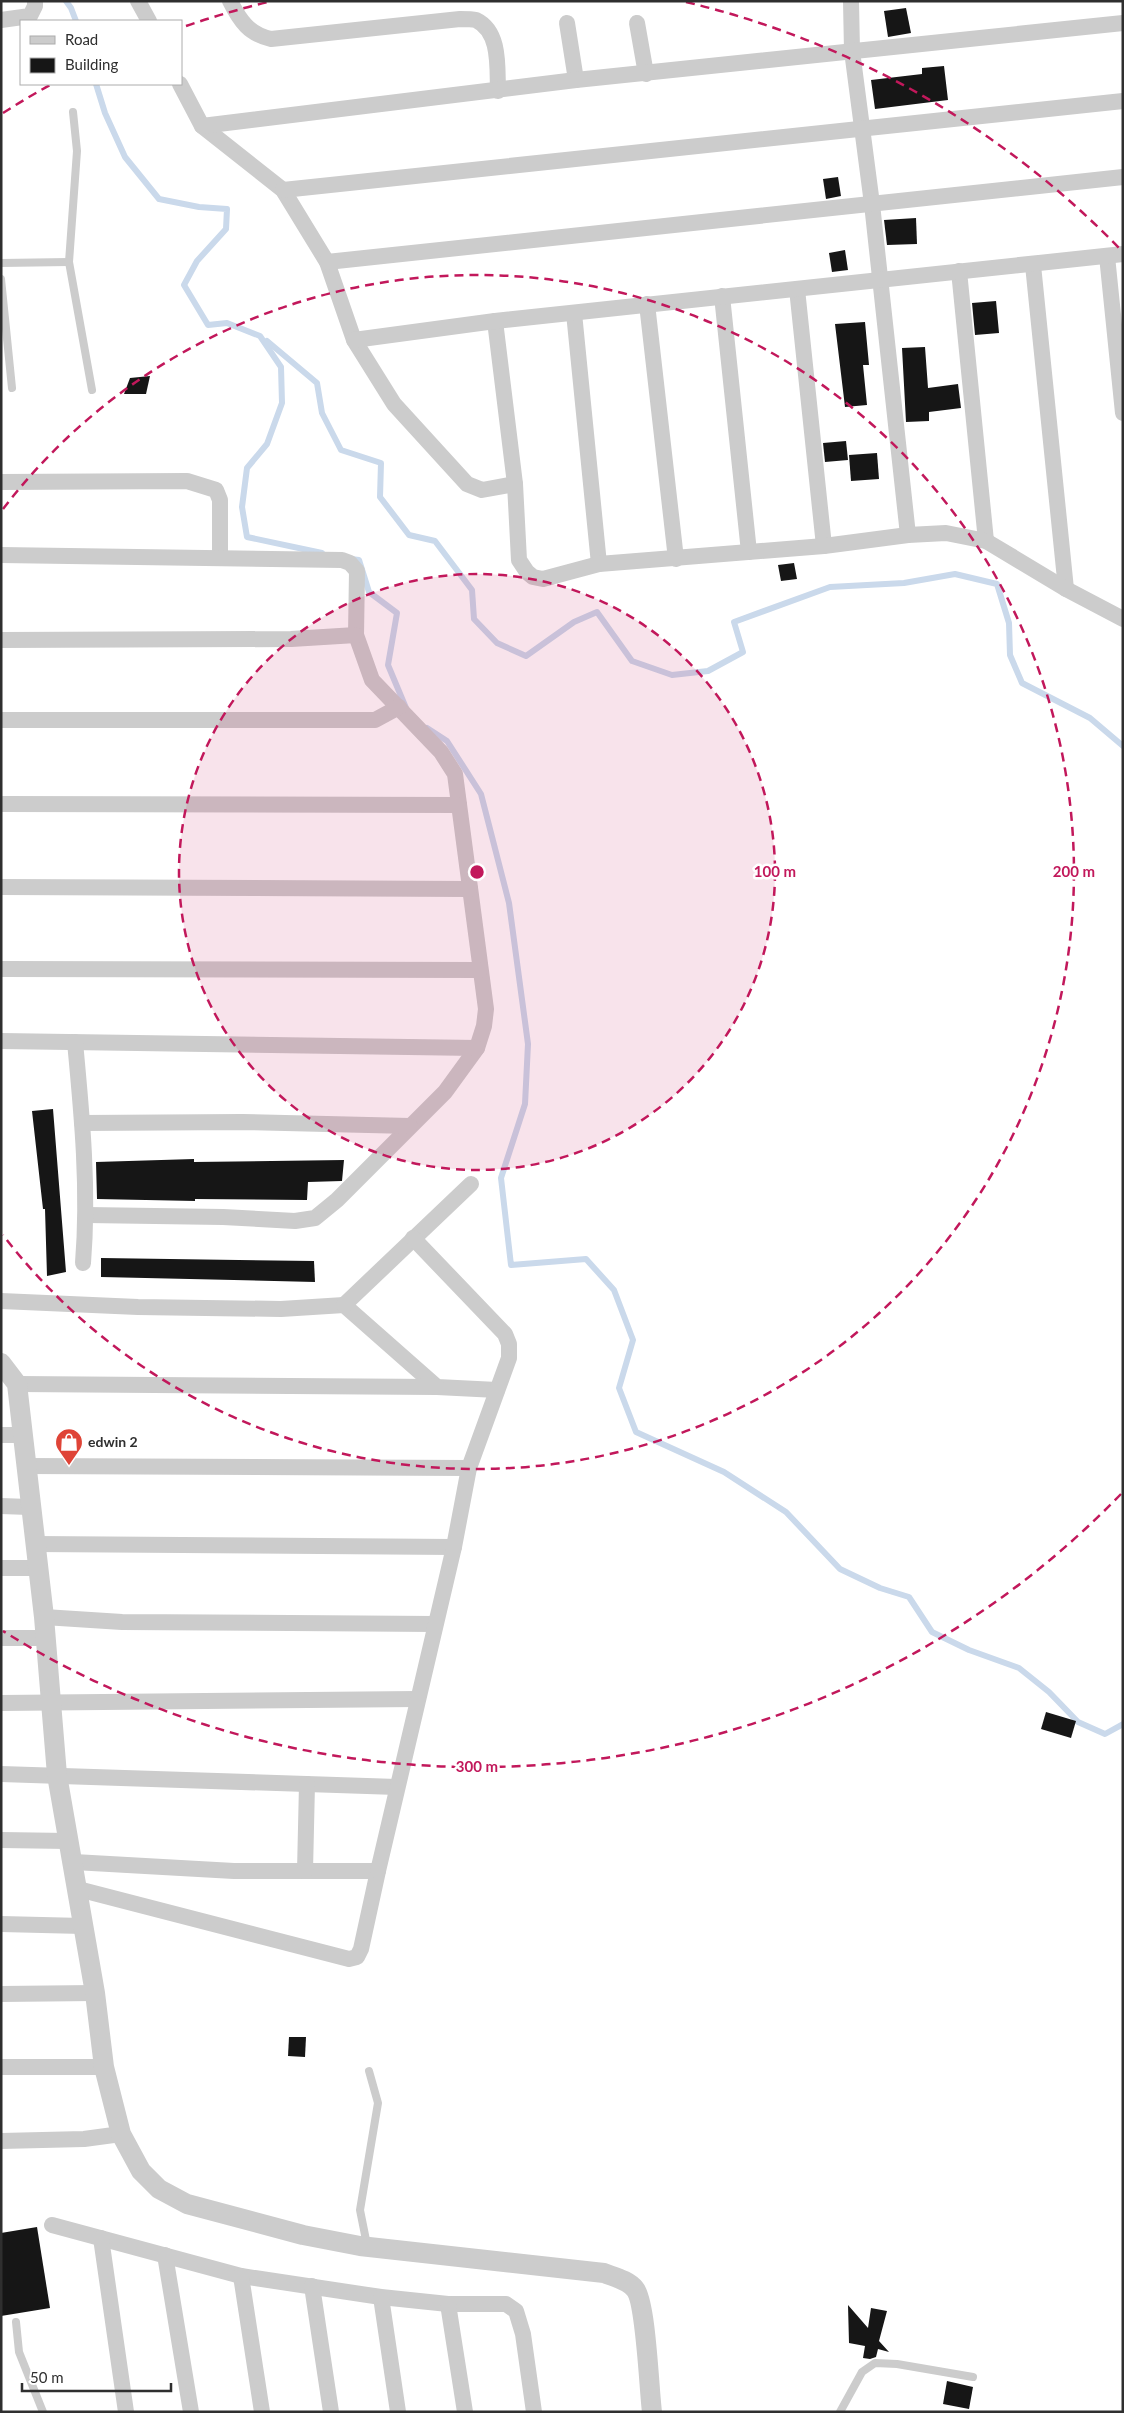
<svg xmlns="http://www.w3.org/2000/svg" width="1124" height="2413" font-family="Lato,sans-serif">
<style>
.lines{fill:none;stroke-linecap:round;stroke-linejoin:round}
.stream{stroke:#cad9eb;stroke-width:6}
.building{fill:#161616}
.service{stroke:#ccc;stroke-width:8}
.minor{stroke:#ccc;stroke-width:16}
.tertiary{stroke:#ccc;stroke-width:20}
.ring{fill:none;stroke:#c2185b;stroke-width:2.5;stroke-dasharray:9 6}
.labels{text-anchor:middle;stroke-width:5;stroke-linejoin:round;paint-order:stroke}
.poi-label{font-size:14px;font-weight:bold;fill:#2f2f2f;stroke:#fff;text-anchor:start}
.centre{fill:#c2185b;stroke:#fff;stroke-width:2.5}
.ring-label{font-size:15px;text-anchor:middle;font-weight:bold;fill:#c2185b;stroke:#fff;stroke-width:5;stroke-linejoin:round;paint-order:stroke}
</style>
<rect width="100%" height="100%" fill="#fff"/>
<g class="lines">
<g class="stream">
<polyline points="66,1 71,8 76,21"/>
<polyline points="96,84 105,113 125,157 159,199 199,207 227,209 226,229 197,261 184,285 208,325 227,323 260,336 281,367 282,403 267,444 247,468 242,507 247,537 322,553"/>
<polyline points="267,341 317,383 322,413 341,450 381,463 380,497 409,535 435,541 472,590 474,619 497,643 526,656 574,622 597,612 632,661 672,675 708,671 743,652 734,622 830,587 904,583 955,574 997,584 1009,623 1010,655 1022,683 1090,718 1123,746"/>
<polyline points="351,559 359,560 369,592 397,613 388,665 406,708"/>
<polyline points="427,728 447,741 481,794 509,903 528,1044 525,1104 501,1178 511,1265 586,1259 614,1290 633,1340 619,1388 636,1432 724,1472 786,1512 840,1569 880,1588 909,1597 932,1632 969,1650 1019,1668 1049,1692 1078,1722 1105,1734 1123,1724"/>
</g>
</g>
<g class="building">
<polygon points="906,8 911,33 888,37 884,11"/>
<polygon points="944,66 948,100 875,109 871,80 922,74 922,68"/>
<polygon points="838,177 841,196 826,199 823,179"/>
<polygon points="916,218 917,244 887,245 884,220"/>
<polygon points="845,250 848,270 832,272 829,253"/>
<polygon points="996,301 999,333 975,335 972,303"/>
<polygon points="865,322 869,365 863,365 867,405 845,407 835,324"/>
<polygon points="925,347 928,388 958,384 961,408 929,412 929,421 906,422 902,348"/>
<polygon points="150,376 146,394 124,394 130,378"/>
<polygon points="846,441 848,460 825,462 823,443"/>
<polygon points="877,453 879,479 851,481 849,455"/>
<polygon points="794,563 797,579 781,581 778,565"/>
<polygon points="53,1109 66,1272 47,1276 45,1209 43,1209 32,1111"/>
<polygon points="194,1159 194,1162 344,1160 342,1181 308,1182 307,1200 195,1199 195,1201 97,1199 96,1162"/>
<polygon points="101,1258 314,1261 315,1282 101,1277"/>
<polygon points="1046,1712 1076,1721 1071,1738 1041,1729"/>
<polygon points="289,2037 306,2037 305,2057 288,2056"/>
<polygon points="37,2227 50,2308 1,2316 1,2233"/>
<polygon points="848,2305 868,2328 871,2308 887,2311 879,2341 889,2352 878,2349 876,2357 870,2359 863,2358 865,2346 849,2343"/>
<polygon points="947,2381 973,2387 969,2409 943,2404"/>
</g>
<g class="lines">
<g class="service">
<polyline points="73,112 77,151 69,262 92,390"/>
<polyline points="1,263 69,262"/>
<polyline points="1,279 12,388"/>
<polyline points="367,2245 360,2210 378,2103 369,2071"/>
<polyline points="16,2322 19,2352 43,2412"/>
<polyline points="840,2412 862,2372 875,2363 897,2364 973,2377"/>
</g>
<g class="minor">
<polyline points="138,1 149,21"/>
<path d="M230,1C240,21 249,34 271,39L460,19C465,19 472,19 476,20C501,32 497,68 498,91"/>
<polyline points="851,1 852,51 872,204 908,535"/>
<polyline points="1,20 30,16 35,6 35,1"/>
<polyline points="567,23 576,80"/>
<polyline points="637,23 646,74"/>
<polyline points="180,84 202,126 283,190 327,262 354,340 394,404 467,484 482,490 515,484"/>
<polyline points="202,126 576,80 1123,23"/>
<polyline points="283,190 1123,101"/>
<polyline points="1107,256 1123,413"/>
<polyline points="327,262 1123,177"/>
<polyline points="1033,265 1066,589"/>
<polyline points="959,271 986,541"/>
<polyline points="797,289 824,546"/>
<polyline points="722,296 749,552"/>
<polyline points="647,304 676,559"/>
<polyline points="574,313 599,564"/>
<polyline points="495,321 515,484 519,560 527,572 533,577 543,579 599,564 824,546 908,535 946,533 986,541 1066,589 1123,619"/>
<polyline points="354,340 495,321 1123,254"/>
<polyline points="1,482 187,481 216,490 220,500 220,558"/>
<polyline points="1,555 342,560 350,563 357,571 356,635 372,680 441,752 455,774 486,1009 484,1026 477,1048 445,1092 337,1200 315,1218 295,1221 223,1217 87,1215"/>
<polyline points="1,640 291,639 356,635"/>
<polyline points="1,720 375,720 399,707"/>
<polyline points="1,804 459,805"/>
<polyline points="1,887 470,889"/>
<polyline points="1,969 480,970"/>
<polyline points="1,1041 477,1048"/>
<path d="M75,1042C82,1116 89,1189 83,1263"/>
<polyline points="82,1123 242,1122 410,1126"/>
<polyline points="1,1301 138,1307 281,1309 344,1305 437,1387 497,1390"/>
<polyline points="344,1305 471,1184"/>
<polyline points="17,1384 437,1387"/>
<polyline points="1,1435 24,1435"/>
<polyline points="26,1466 469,1468"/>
<polyline points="1,1506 29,1507"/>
<polyline points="34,1544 454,1547"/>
<polyline points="1,1568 37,1568"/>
<polyline points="44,1617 122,1622 435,1624"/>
<polyline points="1,1638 45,1638"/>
<polyline points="1,1703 417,1699"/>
<polyline points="1,1774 397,1787"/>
<polyline points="1,1840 68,1841"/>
<polyline points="74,1862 234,1871 378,1871 361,1949 357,1957 349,1959 78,1889"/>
<polyline points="305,1871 307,1784"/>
<polyline points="378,1871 454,1547 469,1468 509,1358 509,1344 505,1334 413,1238"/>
<polyline points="1,1924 83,1926"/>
<polyline points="1,1994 95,1993"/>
<polyline points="1,2067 104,2067"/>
<polyline points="1,2141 84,2139 121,2134"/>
<polyline points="52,2225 241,2276 381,2297 448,2304 506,2304 516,2311 523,2334 534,2412"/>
<polyline points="101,2238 126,2412"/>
<polyline points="165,2255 191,2412"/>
<polyline points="241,2276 262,2412"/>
<polyline points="312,2286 331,2412"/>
<polyline points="381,2297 398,2412"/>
<polyline points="448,2304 465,2412"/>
</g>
<path class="tertiary" d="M1,1363L17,1384L44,1617L57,1775L95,1993L104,2067L121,2134L141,2171L159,2189L187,2204L303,2235L360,2246L604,2273C614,2277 628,2280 635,2289C646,2302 649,2389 652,2412"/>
</g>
<circle cx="477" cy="872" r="298" fill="#c2185b" fill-opacity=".12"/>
<g class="ring">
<circle cx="477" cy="872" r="298"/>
<path d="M3 509A597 597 0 1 1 3 1235"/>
<path d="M1121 1494A895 895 0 0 1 3 1631M3 113A895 895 0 0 1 50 85M186 26A895 895 0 0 1 268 2M686 2A895 895 0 0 1 1121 250"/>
</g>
<defs>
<g id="shop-pin" transform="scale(1.4375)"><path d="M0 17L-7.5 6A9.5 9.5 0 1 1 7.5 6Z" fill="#df4437" stroke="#fff"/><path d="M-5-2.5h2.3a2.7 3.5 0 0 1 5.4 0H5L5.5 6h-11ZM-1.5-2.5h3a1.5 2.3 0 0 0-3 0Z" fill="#fff"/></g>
</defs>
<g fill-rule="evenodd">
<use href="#shop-pin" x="69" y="1442"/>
</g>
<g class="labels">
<g class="poi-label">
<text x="88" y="1447">edwin 2</text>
</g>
</g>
<circle cx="477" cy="872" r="8" class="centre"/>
<g class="ring-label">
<text x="775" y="877">100 m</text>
<text x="1074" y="877">200 m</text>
<text x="477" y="1772">300 m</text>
</g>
<rect width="1124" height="2413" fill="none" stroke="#2f2f2f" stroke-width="5"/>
<rect x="20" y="20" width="162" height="65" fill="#ffffff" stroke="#acacac"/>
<rect x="30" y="36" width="25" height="8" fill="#cccccc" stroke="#acacac"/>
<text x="65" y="45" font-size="15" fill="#2f2f2f">Road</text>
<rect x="30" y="58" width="25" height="15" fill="#161616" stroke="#acacac"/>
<text x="65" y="70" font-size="15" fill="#2f2f2f">Building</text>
<path d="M22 2383v8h149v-8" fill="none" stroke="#2f2f2f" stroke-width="2.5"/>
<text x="30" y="2383" font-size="15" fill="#2f2f2f" stroke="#ffffff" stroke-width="4" paint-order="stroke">50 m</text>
</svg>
